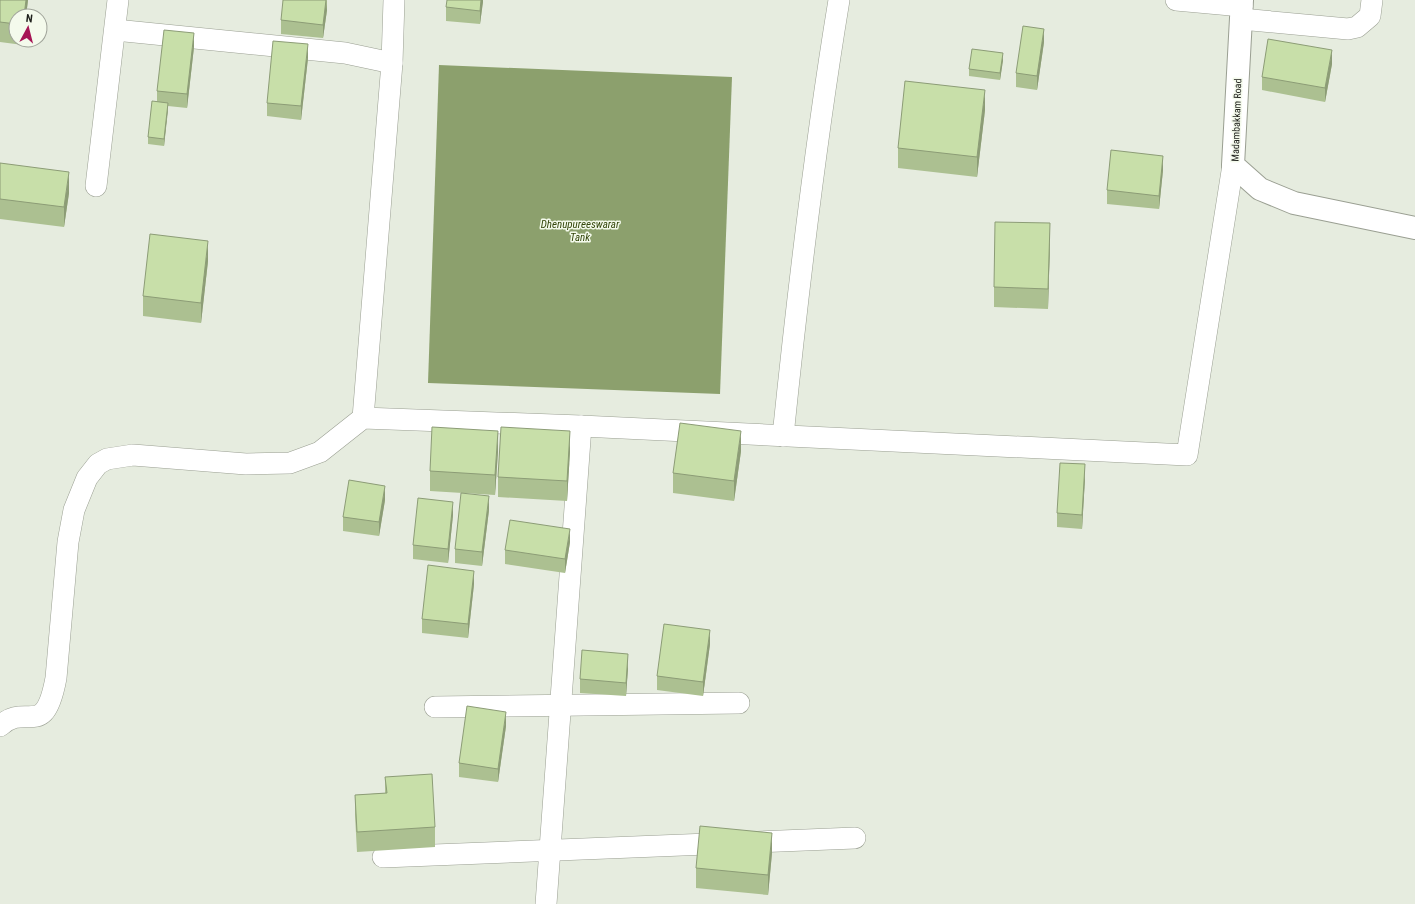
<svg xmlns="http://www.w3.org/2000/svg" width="1415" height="904" font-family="'Roboto Condensed',sans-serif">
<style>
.water{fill:#8ca06d}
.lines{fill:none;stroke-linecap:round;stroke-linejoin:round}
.street-casing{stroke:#9a9f92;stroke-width:22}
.secondary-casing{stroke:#9a9f92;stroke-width:24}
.street{stroke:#fff;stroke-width:21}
.secondary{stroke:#fff;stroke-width:22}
.wall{fill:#acc091}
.shaded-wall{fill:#8c9c76}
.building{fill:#c8dfa9;stroke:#8c9c76}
.labels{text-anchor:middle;stroke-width:3;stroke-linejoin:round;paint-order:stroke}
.street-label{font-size:10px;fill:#21231e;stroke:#f4faec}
.water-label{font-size:11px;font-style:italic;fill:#34470c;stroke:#f4faec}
</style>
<rect width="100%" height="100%" fill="#e6ecdf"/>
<polygon class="water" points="439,65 732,77 720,394 428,383"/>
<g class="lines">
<g class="street-casing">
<g id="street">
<polyline points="1176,0 1242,6"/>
<polyline points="1241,19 1348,29 1357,27 1370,16 1372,0"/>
<polyline points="115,30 345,53 392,63"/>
<polyline points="96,186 118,0"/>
<polyline points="363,418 392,63 394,0"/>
<path d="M783,436C798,290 815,145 839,0"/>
<polyline points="435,707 739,703"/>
<path d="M0,726C27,701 44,742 56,678L68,542L74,510L87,478L98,464L107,459L133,455L246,464L290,463L320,452L363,418L581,426L1187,455L1233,165"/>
<polyline points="383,857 855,838"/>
<polyline points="546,904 581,426"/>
</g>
</g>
<g class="secondary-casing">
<polyline id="secondary" points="1242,0 1233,165 1260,189 1294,203 1415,228"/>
</g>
<use href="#street" class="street"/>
<use href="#secondary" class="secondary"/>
</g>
<g class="wall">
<polygon points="0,0 28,0 26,16 16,16 16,40 24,40 23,45 0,42"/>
<polygon points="327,0 327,10 323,38 281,34 281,20"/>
<polygon points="483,0 480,24 446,21 446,7"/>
<polygon points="1044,42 1037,90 1016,87 1016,73"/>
<polygon points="194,47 187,108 168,106 164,146 148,144 148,137 157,102 157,91"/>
<polygon points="308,58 301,120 267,116 267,103"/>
<polygon points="1003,60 1000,80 969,76 969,69"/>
<polygon points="1332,64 1325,102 1262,90 1262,77"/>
<polygon points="985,110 977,177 898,168 898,148"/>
<polygon points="0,163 69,193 64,227 0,219"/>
<polygon points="1163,170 1159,209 1107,204 1107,190"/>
<polygon points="1050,243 1048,309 994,307 994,287"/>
<polygon points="208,261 201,323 143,316 143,296"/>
<polygon points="498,451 495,495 430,491 430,471"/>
<polygon points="570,451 567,501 498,497 498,477"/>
<polygon points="741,451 734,501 673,493 673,473"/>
<polygon points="1085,478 1082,529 1057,527 1057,513"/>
<polygon points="385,500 379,536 343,531 343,517"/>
<polygon points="489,510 482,566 455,563 455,549"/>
<polygon points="453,515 448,563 413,559 413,545"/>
<polygon points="570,542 565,573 505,564 505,550"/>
<polygon points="474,584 468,638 422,633 422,619"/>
<polygon points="710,644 703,696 657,690 657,676"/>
<polygon points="628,668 626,696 580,693 580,679"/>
<polygon points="506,726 498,782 459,777 459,763"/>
<polygon points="385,777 435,827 435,847 357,852 355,815 355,795 385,793"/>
<polygon points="772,853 768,895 696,888 696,868"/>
</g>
<g class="shaded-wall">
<polygon points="26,0 28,0 26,16 24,16"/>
<polygon points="326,0 327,10 323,38 323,25"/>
<polygon points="481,0 483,0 483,2 480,24 480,11"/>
<polygon points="1044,29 1044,42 1037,90 1037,76"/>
<polygon points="194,33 194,47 187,108 187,94"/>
<polygon points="308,44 308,58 301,120 301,106"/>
<polygon points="1332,50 1332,64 1325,102 1325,88"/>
<polygon points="1003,53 1003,60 1000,80 1000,73"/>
<polygon points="985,90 985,110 977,177 977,157"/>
<polygon points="168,103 168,110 164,146 164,139"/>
<polygon points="1163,156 1163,170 1159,209 1159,196"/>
<polygon points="69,172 69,193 64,227 64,207"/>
<polygon points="1050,223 1050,243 1048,309 1048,289"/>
<polygon points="208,241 208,261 201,323 201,303"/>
<polygon points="498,431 498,451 495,495 495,475"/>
<polygon points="570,431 570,451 567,501 567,481"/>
<polygon points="741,431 741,451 734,501 734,481"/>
<polygon points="1085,464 1085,478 1082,529 1082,515"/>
<polygon points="385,486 385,500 379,536 379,522"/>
<polygon points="489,496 489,510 482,566 482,552"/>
<polygon points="453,502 453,515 448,563 448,549"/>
<polygon points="570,529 570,542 565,573 565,559"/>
<polygon points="474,571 474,584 468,638 468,624"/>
<polygon points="710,630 710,644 703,696 703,682"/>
<polygon points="628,654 628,668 626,696 626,683"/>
<polygon points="506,712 506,726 498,782 498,769"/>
<polygon points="772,833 772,853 768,895 768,875"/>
</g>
<g class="building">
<polygon points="0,0 26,0 24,16 16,16 16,24 0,22"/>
<polygon points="283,0 326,0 323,25 281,20"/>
<polygon points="447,0 481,0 480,11 446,7"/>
<polygon points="1023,26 1044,29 1037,76 1016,73"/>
<polygon points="164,30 194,33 187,94 157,91"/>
<polygon points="1268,39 1332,50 1325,88 1262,77"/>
<polygon points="273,41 308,44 301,106 267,103"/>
<polygon points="972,49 1003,53 1000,73 969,69"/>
<polygon points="905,81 985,90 977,157 898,148"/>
<polygon points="152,101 168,103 164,139 148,137"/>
<polygon points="1111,150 1163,156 1159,196 1107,190"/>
<polygon points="0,163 69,172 64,207 0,199"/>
<polygon points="995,222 1050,223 1048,289 994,287"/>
<polygon points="150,234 208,241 201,303 143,296"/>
<polygon points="680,423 741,431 734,481 673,473"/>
<polygon points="432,427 498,431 495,475 430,471"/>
<polygon points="501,427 570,431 567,481 498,477"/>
<polygon points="1060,463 1085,464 1082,515 1057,513"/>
<polygon points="349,480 385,486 379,522 343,517"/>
<polygon points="461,493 489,496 482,552 455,549"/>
<polygon points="418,498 453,502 448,549 413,545"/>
<polygon points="510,520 570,529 565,559 505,550"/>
<polygon points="428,565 474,571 468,624 422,619"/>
<polygon points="664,624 710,630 703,682 657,676"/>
<polygon points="582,650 628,654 626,683 580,679"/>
<polygon points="467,706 506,712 498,769 459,763"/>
<polygon points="432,774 435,827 357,832 355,795 387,793 385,777"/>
<polygon points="700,826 772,833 768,875 696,868"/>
</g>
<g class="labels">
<g class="street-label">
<text transform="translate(1236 120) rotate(-88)" y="4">Madambakkam Road</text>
</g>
<g class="water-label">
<text x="580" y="228">Dhenupureeswarar<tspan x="580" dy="13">Tank</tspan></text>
</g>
</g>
<g transform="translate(28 28) rotate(7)"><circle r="19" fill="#f4faec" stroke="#a0a49a"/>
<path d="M0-3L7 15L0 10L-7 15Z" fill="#a61555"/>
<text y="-6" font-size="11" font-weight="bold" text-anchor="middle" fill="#21231e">N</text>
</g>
</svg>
